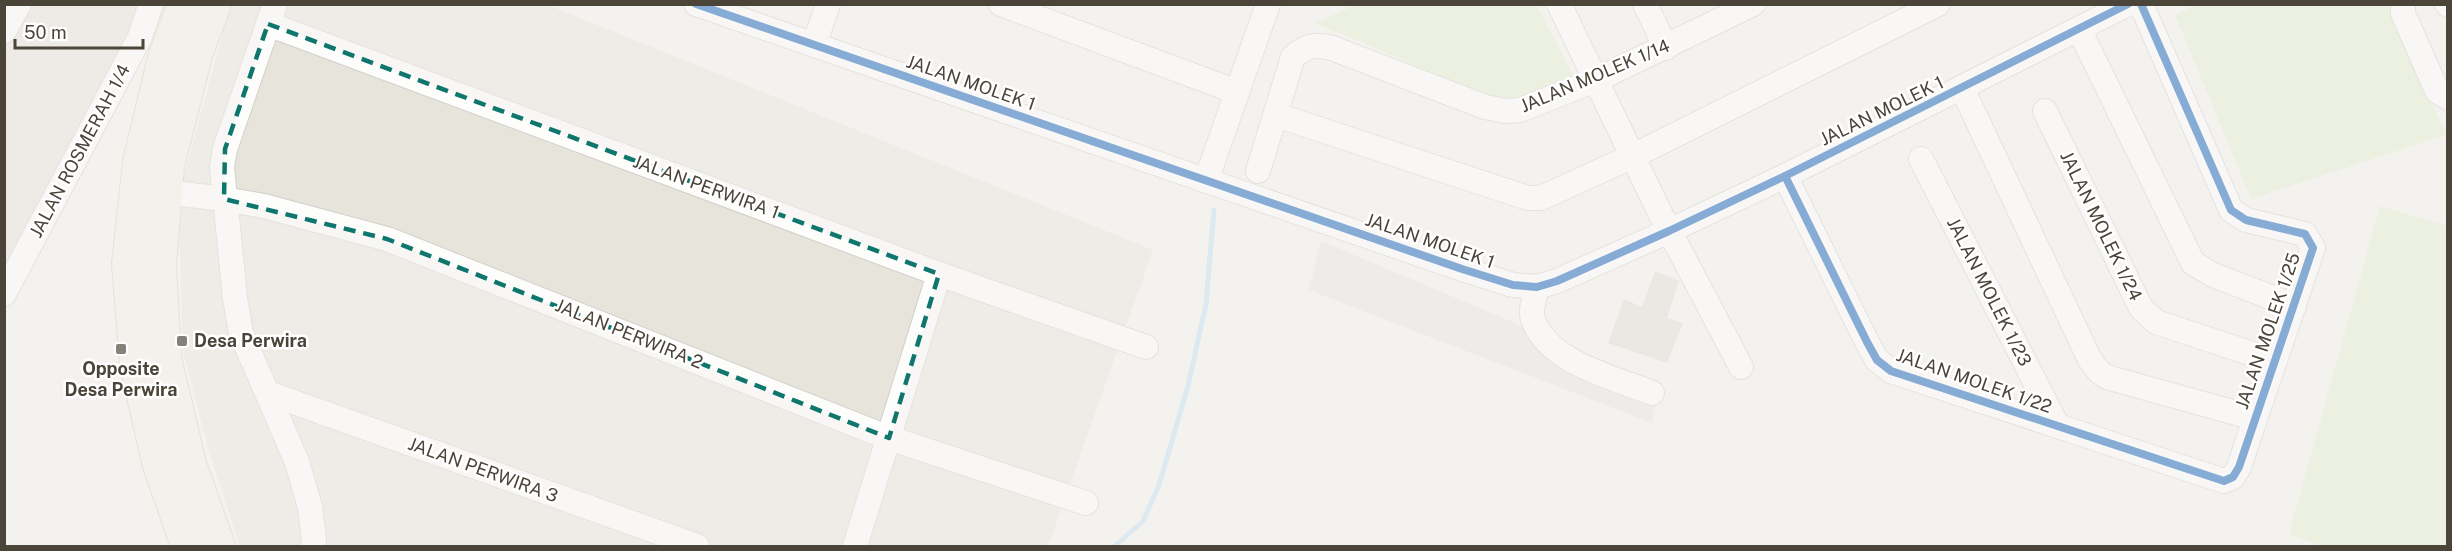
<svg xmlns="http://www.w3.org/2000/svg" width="2452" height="551" font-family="'Public Sans',sans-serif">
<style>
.residential{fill:#e7e4dc}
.industrial{fill:#e6e2de}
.green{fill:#e1eecf}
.parking{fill:#e6e3df}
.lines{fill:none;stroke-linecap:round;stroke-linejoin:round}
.stream{stroke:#c0ddf1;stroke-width:5}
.building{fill:#dedbd6}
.minor-casing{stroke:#d2d0cb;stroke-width:26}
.major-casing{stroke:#d6cebb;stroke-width:34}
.minor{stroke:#fdfdfc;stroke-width:24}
.major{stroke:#f2efe6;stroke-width:32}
.cycleway-casing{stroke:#fff;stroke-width:11}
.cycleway{stroke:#0057b8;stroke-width:8}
.marked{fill:none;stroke:#0f766e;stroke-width:4.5;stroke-dasharray:12 8;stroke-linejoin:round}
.poi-dot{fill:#868178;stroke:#fff;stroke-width:2}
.labels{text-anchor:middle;stroke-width:5;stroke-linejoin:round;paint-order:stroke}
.street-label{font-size:18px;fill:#4b4439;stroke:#fff}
.poi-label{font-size:18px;font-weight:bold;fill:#4b4439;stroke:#fff;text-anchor:start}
</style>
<rect width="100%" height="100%" fill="#f4f2ee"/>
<polygon class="residential" points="234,5 548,5 1153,250 1048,546 240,546 210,455 183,351 178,197 227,18"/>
<polygon class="industrial" points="5,5 144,5 5,278"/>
<g class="green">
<polygon points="1356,5 1537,5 1574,77 1512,106 1315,23"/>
<polygon points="2196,5 2390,5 2446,135 2251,199 2175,15"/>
<polygon points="2380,206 2447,226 2447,546 2321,546 2289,534"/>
</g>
<polygon class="parking" points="1321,241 1660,384 1652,423 1309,290"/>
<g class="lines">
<polyline class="stream" points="1115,546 1143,521 1159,485 1188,386 1206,304 1214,210"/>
</g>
<polygon class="building" points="1655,271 1679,281 1667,318 1683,323 1667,363 1608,343 1624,299 1642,307"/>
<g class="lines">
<g class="minor-casing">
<g id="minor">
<polyline points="275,4 225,149 222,167 235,298 241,333 297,462 310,507 314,540 313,546"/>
<polyline points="696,4 1462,269 1513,285 1537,287 1557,281 1669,231 1785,176 2128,4"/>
<polyline points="1001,4 1237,92"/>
<polyline points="1559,4 1661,215 1741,367"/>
<polyline points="1645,4 1666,48"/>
<polyline points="2403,4 2403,13 2437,91 2448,98"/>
<polyline points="2447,4 2448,5"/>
<polyline points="268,24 939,274 1146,347"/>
<polyline points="2079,29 2193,263 2213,275 2294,306"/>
<polyline points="4,31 19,4"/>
<polyline points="814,45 828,4"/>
<path d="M1962,88L2089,358C2095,367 2099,374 2110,378L2254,418"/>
<polyline points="2045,111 2141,308 2156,322 2274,361"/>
<polyline points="1276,115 1528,198 1541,198 1633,156 1938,4"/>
<polyline points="1921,159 2057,425"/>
<path d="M1258,171L1293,57C1307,45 1314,44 1332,48L1485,107L1505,111L1520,110L1596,80L1753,4"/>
<polyline points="1785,176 1867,342 1877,360 1891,371 2224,481 2233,477 2239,467 2313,248 2305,234 2246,220 2231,210 2141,4"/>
<polyline points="1206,181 1268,4"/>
<polyline points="165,192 224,199 264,206 387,239 889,438 1086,503"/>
<path d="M1537,287C1535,295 1530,310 1533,319C1548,363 1613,377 1652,393"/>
<polyline points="4,294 140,37 151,4"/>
<polyline points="268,393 697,546"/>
<polyline points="855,546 939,274"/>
</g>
</g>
<g class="major-casing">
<g id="major">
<polyline points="184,4 164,58 139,162 128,264 136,365 158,462 187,546"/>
<polyline points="215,4 196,55 168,166 160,263 165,358 190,464 219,546"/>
</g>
</g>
<use href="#minor" class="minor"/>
<use href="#major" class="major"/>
<g class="cycleway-casing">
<g id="cycleway">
<polyline points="696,4 1462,269 1513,285 1537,287 1557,281 1669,231 1785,176 2128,4"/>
<polyline points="1785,176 1867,342 1877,360 1891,371 2224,481 2233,477 2239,467 2313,248 2305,234 2246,220 2231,210 2141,4"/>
</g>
</g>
<use href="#cycleway" class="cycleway"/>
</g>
<path d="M0 0H2452V551H0ZM268,24L939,274L889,438L387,239L224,199L225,149Z" fill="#f4f2ee" fill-opacity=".55" fill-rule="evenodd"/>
<path class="marked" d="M268,24L939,274L889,438L387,239L224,199L225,149Z"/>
<g class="poi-dot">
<rect x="176" y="335" width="12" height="12" rx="3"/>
<rect x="115" y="343" width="12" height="12" rx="3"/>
</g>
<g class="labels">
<g class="street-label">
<text transform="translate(1595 76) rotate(-23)" y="6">JALAN MOLEK 1/14</text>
<text transform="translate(971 83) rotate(19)" y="6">JALAN MOLEK 1</text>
<text transform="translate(1882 111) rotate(-26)" y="6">JALAN MOLEK 1</text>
<text transform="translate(80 151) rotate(-62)" y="6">JALAN ROSMERAH 1/4</text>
<text transform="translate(706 187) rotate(20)" y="6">JALAN PERWIRA 1</text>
<text transform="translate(2101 226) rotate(64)" y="6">JALAN MOLEK 1/24</text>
<text transform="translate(1430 241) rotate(19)" y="6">JALAN MOLEK 1</text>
<text transform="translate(1989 292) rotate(63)" y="6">JALAN MOLEK 1/23</text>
<text transform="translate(2268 331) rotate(-71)" y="6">JALAN MOLEK 1/25</text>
<text transform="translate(629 334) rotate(22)" y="6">JALAN PERWIRA 2</text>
<text transform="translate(1974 381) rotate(19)" y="6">JALAN MOLEK 1/22</text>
<text transform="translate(483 470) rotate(20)" y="6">JALAN PERWIRA 3</text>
</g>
<g class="poi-label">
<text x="194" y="347">Desa Perwira</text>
<text x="121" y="375" text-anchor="middle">Opposite<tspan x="121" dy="21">Desa Perwira</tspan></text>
</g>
</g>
<rect width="2452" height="551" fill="none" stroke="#4b4439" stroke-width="12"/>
<path d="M15 39v9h128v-9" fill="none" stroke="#4b4439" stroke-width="3"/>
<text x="24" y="39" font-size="18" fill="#4b4439" stroke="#ffffff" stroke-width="4.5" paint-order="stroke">50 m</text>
</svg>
